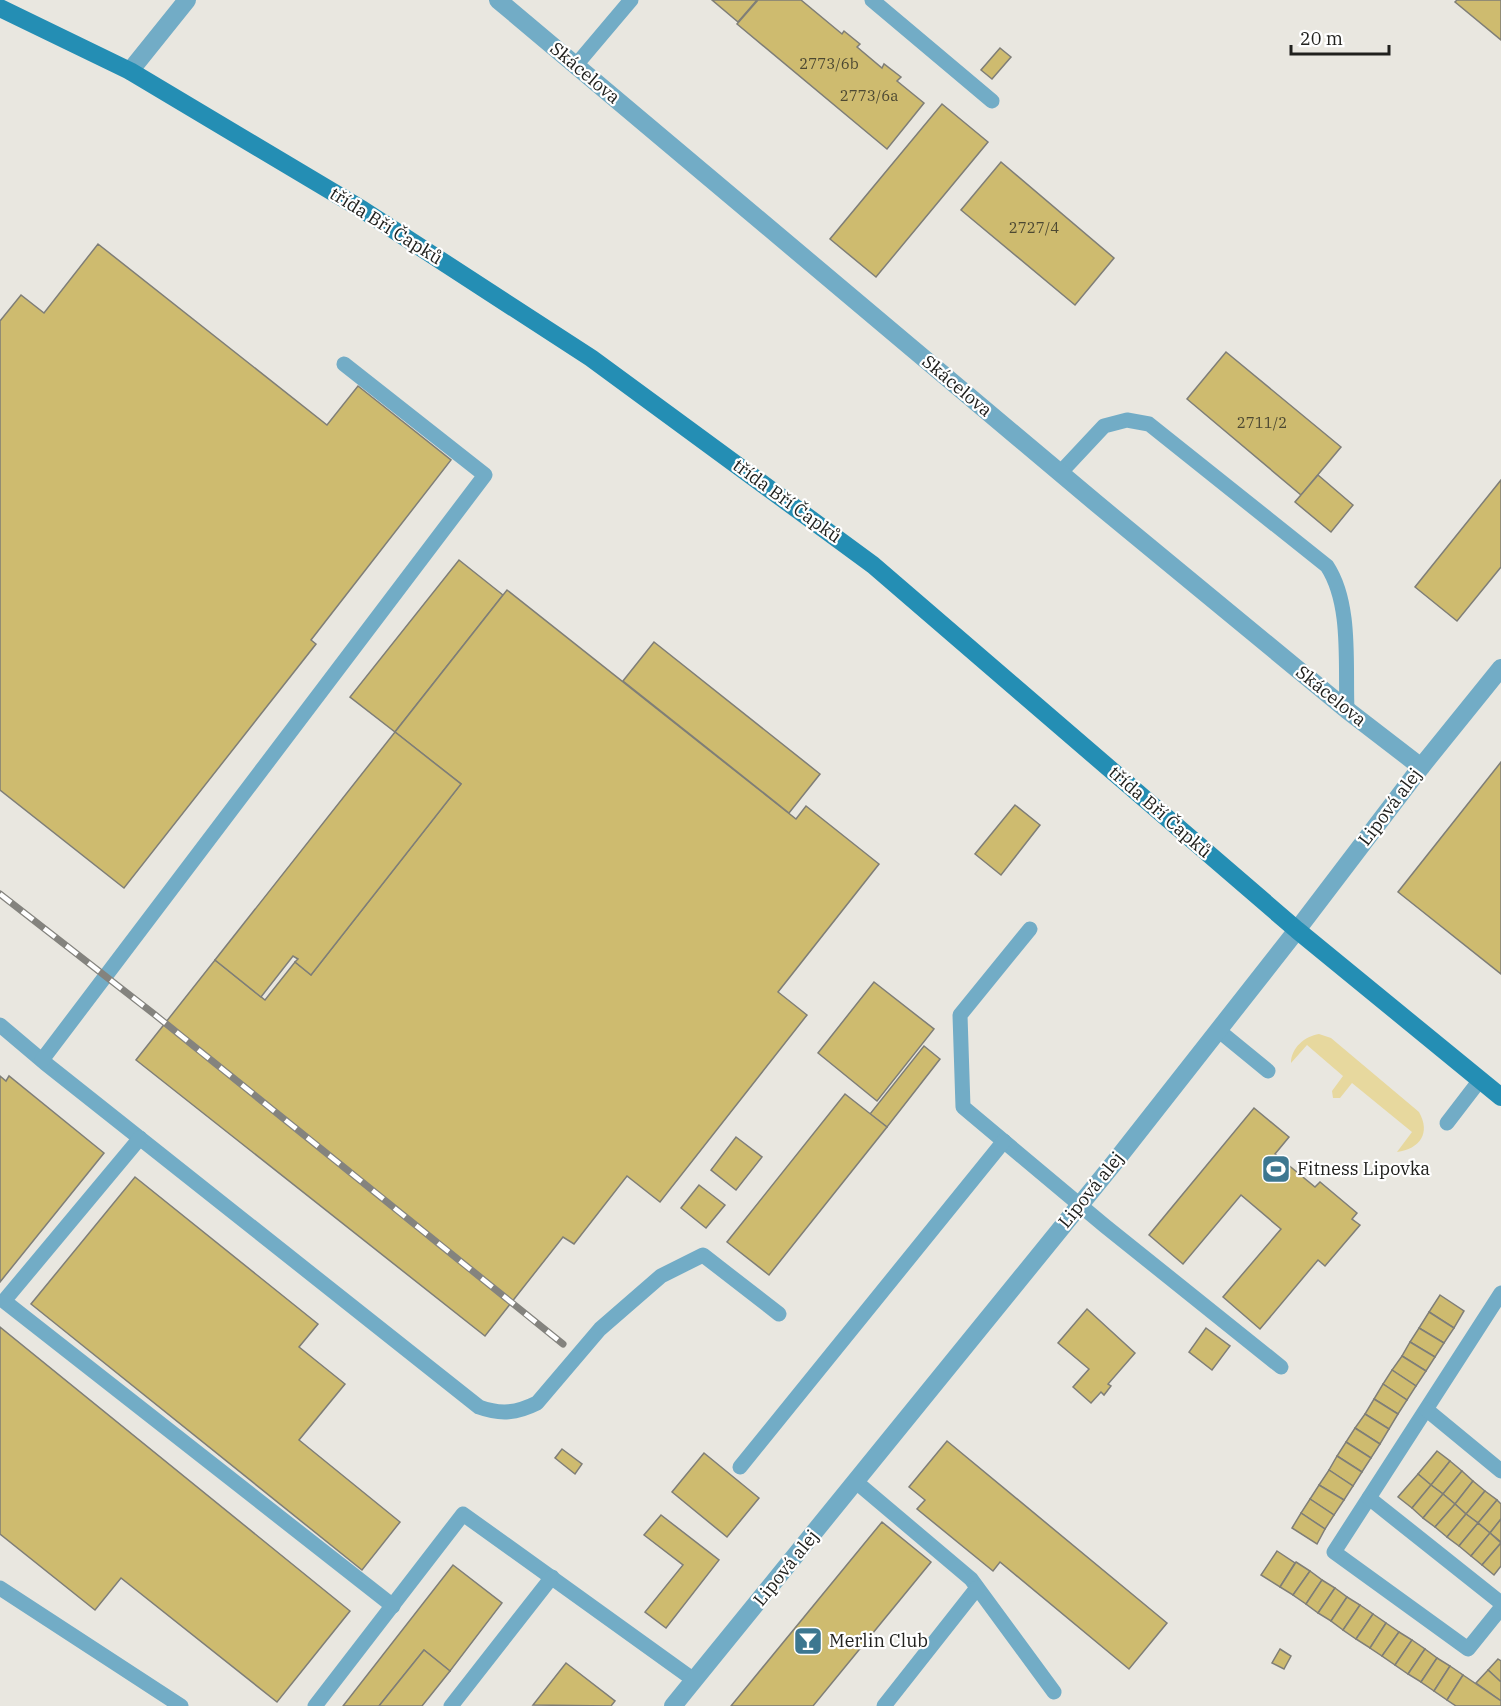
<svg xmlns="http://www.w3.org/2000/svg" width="1501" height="1706" font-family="'IBM Plex Serif',serif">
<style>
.green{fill:#e7d89e}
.building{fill:#cebb6f;stroke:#7f7e77;stroke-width:1.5}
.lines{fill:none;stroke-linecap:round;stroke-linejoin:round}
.lane{stroke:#72acc6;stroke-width:15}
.street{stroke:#72acc6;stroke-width:18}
.secondary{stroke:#248eb4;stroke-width:18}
.rail-casing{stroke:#84837e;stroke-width:7}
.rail{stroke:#fff;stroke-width:4.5;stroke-dasharray:14;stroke-linecap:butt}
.labels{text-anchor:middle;stroke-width:4.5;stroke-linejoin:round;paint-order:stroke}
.number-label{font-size:15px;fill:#4c4832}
.street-label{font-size:18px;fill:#21211e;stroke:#fff}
.poi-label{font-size:18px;fill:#21211e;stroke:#fff;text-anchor:start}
</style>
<rect width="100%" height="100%" fill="#e9e7e0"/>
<path class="green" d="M1319,1034L1331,1038L1419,1112C1431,1133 1420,1149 1397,1152L1412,1132L1352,1083L1340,1098H1333L1332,1091L1343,1076L1307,1045L1291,1063C1291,1048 1305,1036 1319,1034Z"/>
<g class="building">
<polygon points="712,0 757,0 738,22"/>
<polygon points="758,0 801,0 842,34 844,31 860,44 857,47 882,68 884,64 901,77 897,81 924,103 887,149 737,24"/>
<polygon points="1457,0 1501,0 1501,40 1455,2"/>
<polygon points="1000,48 1011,57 992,79 981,70"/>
<polygon points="942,104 988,142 876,277 830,239"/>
<polygon points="1001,162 1114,258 1075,305 961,210"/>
<polygon points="98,244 327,425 358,386 451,460 311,640 316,644 124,888 0,790 0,321 21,295 44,313"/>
<polygon points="1226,352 1341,447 1301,495 1187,399"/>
<polygon points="1318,475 1353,505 1331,532 1295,502"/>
<polygon points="1501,480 1501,567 1457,621 1415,587"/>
<polygon points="459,560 503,595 395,732 350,697"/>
<polygon points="507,590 796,819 806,806 879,864 778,992 807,1015 660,1202 627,1176 574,1244 563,1237 485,1336 136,1060 215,960 265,1000 295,962 311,975 461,784 395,732"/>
<polygon points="654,642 820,774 789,813 623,681"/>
<polygon points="395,732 461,784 311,975 295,962 298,959 293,956 261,997 215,960"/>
<polygon points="1501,762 1501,974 1398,892"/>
<polygon points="1015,805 1040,825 1001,875 975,854"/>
<polygon points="874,982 934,1029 877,1101 818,1053"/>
<polygon points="924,1046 940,1059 887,1127 870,1114"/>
<polygon points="0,1076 6,1081 9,1076 104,1153 0,1282"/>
<polygon points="845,1094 887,1127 769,1275 727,1242"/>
<polygon points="1254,1108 1289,1137 1275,1154 1315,1187 1320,1182 1357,1213 1352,1219 1360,1225 1325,1266 1318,1260 1260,1329 1223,1297 1281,1229 1241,1195 1183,1264 1149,1235"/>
<polygon points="736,1137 762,1157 736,1190 711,1170"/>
<polygon points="135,1177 318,1324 299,1347 345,1384 299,1440 400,1522 362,1570 31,1304"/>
<polygon points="699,1185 725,1205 706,1228 681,1208"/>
<polygon points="1440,1295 1464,1311 1454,1328 1429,1312"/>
<polygon points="1087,1309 1135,1353 1108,1384 1111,1386 1104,1395 1101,1392 1091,1403 1073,1387 1089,1369 1058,1343"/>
<polygon points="1429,1312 1454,1328 1444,1343 1419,1328"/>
<polygon points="0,1327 350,1611 277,1702 121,1578 95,1610 0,1534"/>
<polygon points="1206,1328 1230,1346 1212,1370 1189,1352"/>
<polygon points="1419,1328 1444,1343 1435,1357 1410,1342"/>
<polygon points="1410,1342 1435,1357 1426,1371 1402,1356"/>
<polygon points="1402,1356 1426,1371 1416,1386 1392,1370"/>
<polygon points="1392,1370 1416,1386 1407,1400 1383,1384"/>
<polygon points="1383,1384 1407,1400 1398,1414 1374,1399"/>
<polygon points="1374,1399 1398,1414 1389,1429 1365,1414"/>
<polygon points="1365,1414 1389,1429 1380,1444 1355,1428"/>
<polygon points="1355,1428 1380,1444 1371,1458 1346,1442"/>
<polygon points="947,1441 1167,1623 1129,1669 1000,1562 993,1571 917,1509 925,1500 909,1487"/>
<polygon points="1346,1442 1371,1458 1362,1472 1337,1456"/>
<polygon points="562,1449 582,1464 575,1474 555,1458"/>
<polygon points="1437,1451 1450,1461 1431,1485 1418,1474"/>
<polygon points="704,1453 759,1498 727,1537 672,1492"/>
<polygon points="1337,1456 1362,1472 1353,1486 1329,1470"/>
<polygon points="1450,1461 1462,1471 1443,1494 1431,1485"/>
<polygon points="1329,1470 1353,1486 1344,1500 1319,1485"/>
<polygon points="1462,1471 1473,1481 1455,1504 1443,1494"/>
<polygon points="1418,1474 1431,1485 1412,1508 1398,1497"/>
<polygon points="1473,1481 1485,1491 1466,1514 1455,1504"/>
<polygon points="1319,1485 1344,1500 1334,1515 1310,1499"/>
<polygon points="1431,1485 1443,1494 1423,1518 1412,1508"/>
<polygon points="1485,1491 1497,1500 1478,1523 1466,1514"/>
<polygon points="1443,1494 1455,1504 1435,1527 1423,1518"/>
<polygon points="1310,1499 1334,1515 1325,1529 1301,1513"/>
<polygon points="1497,1500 1501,1504 1501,1519 1490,1533 1478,1523"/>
<polygon points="1455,1504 1466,1514 1447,1537 1435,1527"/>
<polygon points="1301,1513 1325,1529 1317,1544 1292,1528"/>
<polygon points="1466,1514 1478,1523 1459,1546 1447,1537"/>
<polygon points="661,1515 719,1560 666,1628 645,1612 683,1565 644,1535"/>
<polygon points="1501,1519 1501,1542 1490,1533"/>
<polygon points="882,1522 931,1562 813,1706 731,1706"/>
<polygon points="1478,1523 1490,1533 1471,1556 1459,1546"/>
<polygon points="1490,1533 1501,1543 1482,1565 1471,1556"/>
<polygon points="1501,1543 1501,1566 1494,1575 1482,1565"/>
<polygon points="1277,1551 1295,1563 1280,1587 1261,1575"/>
<polygon points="1296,1562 1310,1571 1293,1595 1280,1587"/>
<polygon points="453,1565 502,1603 450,1671 424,1650 379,1706 343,1706"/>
<polygon points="1310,1571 1322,1580 1306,1604 1293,1595"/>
<polygon points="1322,1580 1335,1588 1318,1613 1306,1604"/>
<polygon points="1335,1588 1347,1597 1331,1621 1318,1613"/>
<polygon points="1347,1597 1360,1605 1343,1630 1331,1621"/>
<polygon points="1360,1605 1373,1614 1356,1639 1343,1630"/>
<polygon points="1373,1614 1386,1623 1370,1648 1356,1639"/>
<polygon points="1386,1623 1399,1632 1382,1656 1370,1648"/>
<polygon points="1399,1632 1412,1640 1395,1665 1382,1656"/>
<polygon points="1412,1640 1425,1649 1408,1674 1395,1665"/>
<polygon points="1280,1649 1291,1656 1284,1669 1272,1663"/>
<polygon points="1425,1649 1437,1658 1421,1682 1408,1674"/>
<polygon points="424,1650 450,1671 422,1706 379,1706"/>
<polygon points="1437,1658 1450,1666 1434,1691 1421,1682"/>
<polygon points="1498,1659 1501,1661 1501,1682 1488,1670"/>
<polygon points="566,1663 615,1701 611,1706 533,1705"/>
<polygon points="1450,1666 1463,1675 1447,1700 1434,1691"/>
<polygon points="1488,1670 1501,1682 1501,1701 1476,1683"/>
<polygon points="1463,1675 1501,1701 1501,1706 1456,1706 1447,1700"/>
</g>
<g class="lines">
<g class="lane">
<polyline points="872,0 992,101"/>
<polyline points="576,65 631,0"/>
<path d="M1060,473L1104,426L1127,420L1149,424L1327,566C1352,604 1345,665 1347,710"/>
<polyline points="1030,929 960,1015 963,1107 1105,1226 1281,1367"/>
<path d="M0,1025L45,1063L479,1407C501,1415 517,1413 537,1403L600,1329L661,1276L703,1255L779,1314"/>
<polyline points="1218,1030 1268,1071"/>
<polyline points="42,1060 485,475 344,364"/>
<polyline points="1447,1123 1480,1080"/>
<polyline points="140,1138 4,1301 393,1606"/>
<polyline points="1501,1293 1334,1552 1468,1649 1501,1608"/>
<polyline points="1427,1410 1501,1471"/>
<polyline points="740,1467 1004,1141"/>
<polyline points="855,1481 971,1579 1054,1692"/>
<polyline points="1369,1498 1501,1603"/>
<polyline points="0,1588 181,1706"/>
<polyline points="315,1706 463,1514 694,1680"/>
<polyline points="451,1706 552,1577"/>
<polyline points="884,1706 977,1588"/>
</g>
<g class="street">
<polyline points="498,0 1096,503 1347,710 1421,767"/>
<polyline points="130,71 187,0"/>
<polyline points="673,1706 1114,1163 1297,930 1421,767 1501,668"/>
</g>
<polyline class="secondary" points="0,8 130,71 363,210 591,358 873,565 1297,930 1501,1097"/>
<g class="rail-casing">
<polyline id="rail" points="0,894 154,1014 563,1344"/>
</g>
<use href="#rail" class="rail"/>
</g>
<defs>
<g id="stadium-square" transform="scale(1.5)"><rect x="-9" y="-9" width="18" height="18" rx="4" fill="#3d7790" stroke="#fff"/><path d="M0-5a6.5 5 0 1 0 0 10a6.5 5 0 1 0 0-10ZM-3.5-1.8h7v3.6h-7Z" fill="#fff"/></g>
<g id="bar-square" transform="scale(1.5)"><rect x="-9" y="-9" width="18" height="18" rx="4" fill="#3d7790" stroke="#fff"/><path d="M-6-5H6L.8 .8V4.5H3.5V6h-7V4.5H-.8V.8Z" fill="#fff"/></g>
</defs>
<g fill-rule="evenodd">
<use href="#stadium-square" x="1276" y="1169"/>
<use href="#bar-square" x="808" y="1641"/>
</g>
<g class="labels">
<g class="number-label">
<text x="829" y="69">2773/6b</text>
<text x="869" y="101">2773/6a</text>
<text x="1034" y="233">2727/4</text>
<text x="1262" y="428">2711/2</text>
</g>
<g class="street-label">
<text transform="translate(585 73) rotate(40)" y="6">Skácelova</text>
<text transform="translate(386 226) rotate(32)" y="6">třída Bří Čapků</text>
<text transform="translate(957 386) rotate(40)" y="6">Skácelova</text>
<text transform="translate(787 501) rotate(36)" y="6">třída Bří Čapků</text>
<text transform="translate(1331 696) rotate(39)" y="6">Skácelova</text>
<text transform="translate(1390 807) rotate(-53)" y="6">Lipová alej</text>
<text transform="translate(1160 812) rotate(41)" y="6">třída Bří Čapků</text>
<text transform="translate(1091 1190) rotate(-51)" y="6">Lipová alej</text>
<text transform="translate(786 1568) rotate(-51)" y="6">Lipová alej</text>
</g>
<g class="poi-label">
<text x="1297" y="1175">Fitness Lipovka</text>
<text x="829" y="1647">Merlin Club</text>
</g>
</g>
<path d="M1291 45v9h98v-9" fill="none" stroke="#21211e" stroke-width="3"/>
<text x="1300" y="45" font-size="18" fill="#21211e" stroke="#ffffff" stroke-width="4.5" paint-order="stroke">20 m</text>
</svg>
